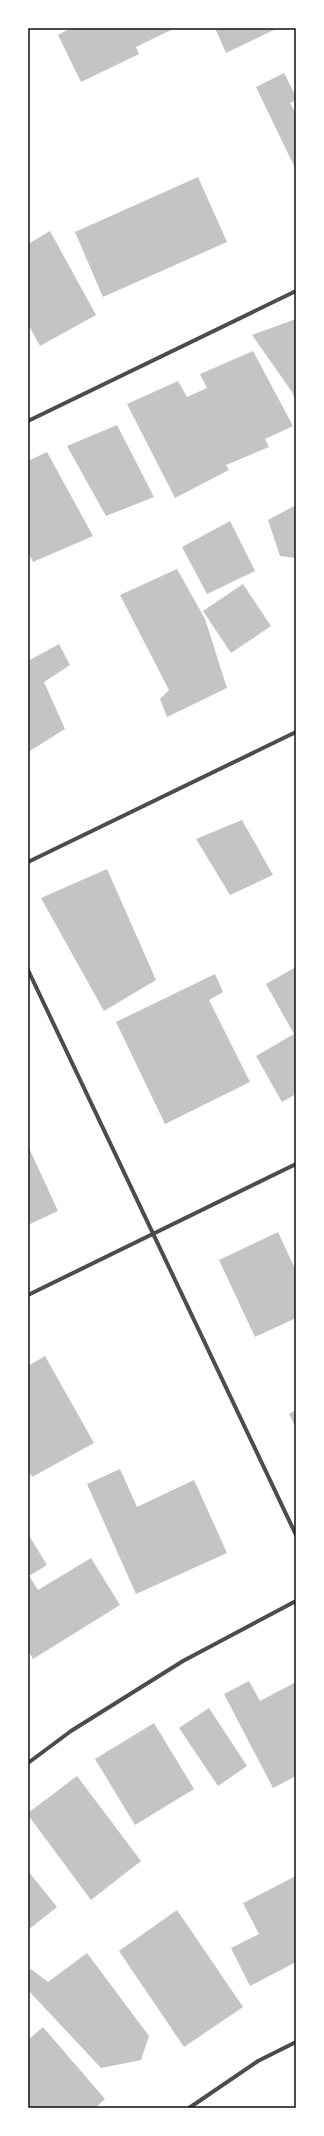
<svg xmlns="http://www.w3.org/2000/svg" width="324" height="2136" font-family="'Open Sans',sans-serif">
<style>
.building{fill:#c4c4c4}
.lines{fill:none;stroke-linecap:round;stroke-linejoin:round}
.minor{stroke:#4c4c4c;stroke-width:4}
.neatline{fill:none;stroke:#111;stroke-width:1.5}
</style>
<rect width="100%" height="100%" fill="#fff"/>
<g class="building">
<polygon points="71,28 175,28 136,47 139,54 81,82 58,35"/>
<polygon points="215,28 276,28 276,29 226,53"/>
<polygon points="284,73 296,97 296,100 290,103 296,114 296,170 256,87"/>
<polygon points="198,177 227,242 103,297 75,232"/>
<polygon points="50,231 96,315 40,346 28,324 28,244"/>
<polygon points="296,319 296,403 292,392 252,335"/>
<polygon points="253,351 293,426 265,439 269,447 226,465 229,470 175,498 127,404 178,381 187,397 207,388 200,374"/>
<polygon points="117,425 154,497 106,516 67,446"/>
<polygon points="47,452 93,536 33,562 28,551 28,461"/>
<polygon points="296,505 296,558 280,556 268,520"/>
<polygon points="230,521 255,571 207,594 182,547"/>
<polygon points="177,569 205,619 227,688 167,717 160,699 169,690 120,595"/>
<polygon points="243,584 271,626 231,653 203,611"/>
<polygon points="59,644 70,665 44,682 65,729 28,752 28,661"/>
<polygon points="242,820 273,875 230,895 196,839"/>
<polygon points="107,869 156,980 104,1011 41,898"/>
<polygon points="296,967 296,1094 282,1102 256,1056 294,1034 266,984"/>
<polygon points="215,974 223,992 209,1000 250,1082 165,1124 116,1022"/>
<polygon points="28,1146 58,1211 28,1225"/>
<polygon points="278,1232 296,1271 296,1318 255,1337 219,1260"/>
<polygon points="45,1356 94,1443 32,1477 28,1470 28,1366"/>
<polygon points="296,1410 296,1428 289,1414"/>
<polygon points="120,1469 137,1507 194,1480 227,1553 136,1594 87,1484"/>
<polygon points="28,1534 47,1565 29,1576 38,1590 91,1558 120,1605 33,1659 28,1650"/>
<polygon points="249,1681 260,1701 296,1682 296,1776 273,1788 224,1694"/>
<polygon points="209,1708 247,1766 218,1786 179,1728"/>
<polygon points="154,1723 194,1789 135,1825 95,1759"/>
<polygon points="77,1776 141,1861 91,1900 28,1815 28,1813"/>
<polygon points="28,1871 57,1907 28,1930"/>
<polygon points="296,1876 296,1962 250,1986 231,1948 259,1934 243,1903"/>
<polygon points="177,1910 243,2007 184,2047 119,1951"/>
<polygon points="87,1953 149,2036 141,2060 101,2068 28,1990 28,1974 31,1969 48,1982"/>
<polygon points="43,2027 105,2099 95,2108 28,2108 28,2040"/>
</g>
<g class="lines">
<g class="minor">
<polyline points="28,421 296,291"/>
<polyline points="28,862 296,732"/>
<polyline points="28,970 296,1535"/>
<polyline points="28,1295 296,1164"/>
<polyline points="28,1763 71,1731 183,1661 296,1601"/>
<polyline points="189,2108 258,2061 296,2042"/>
</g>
</g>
<rect width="324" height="2136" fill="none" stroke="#ffffff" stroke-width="58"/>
<rect x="29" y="29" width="266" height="2078" class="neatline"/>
</svg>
